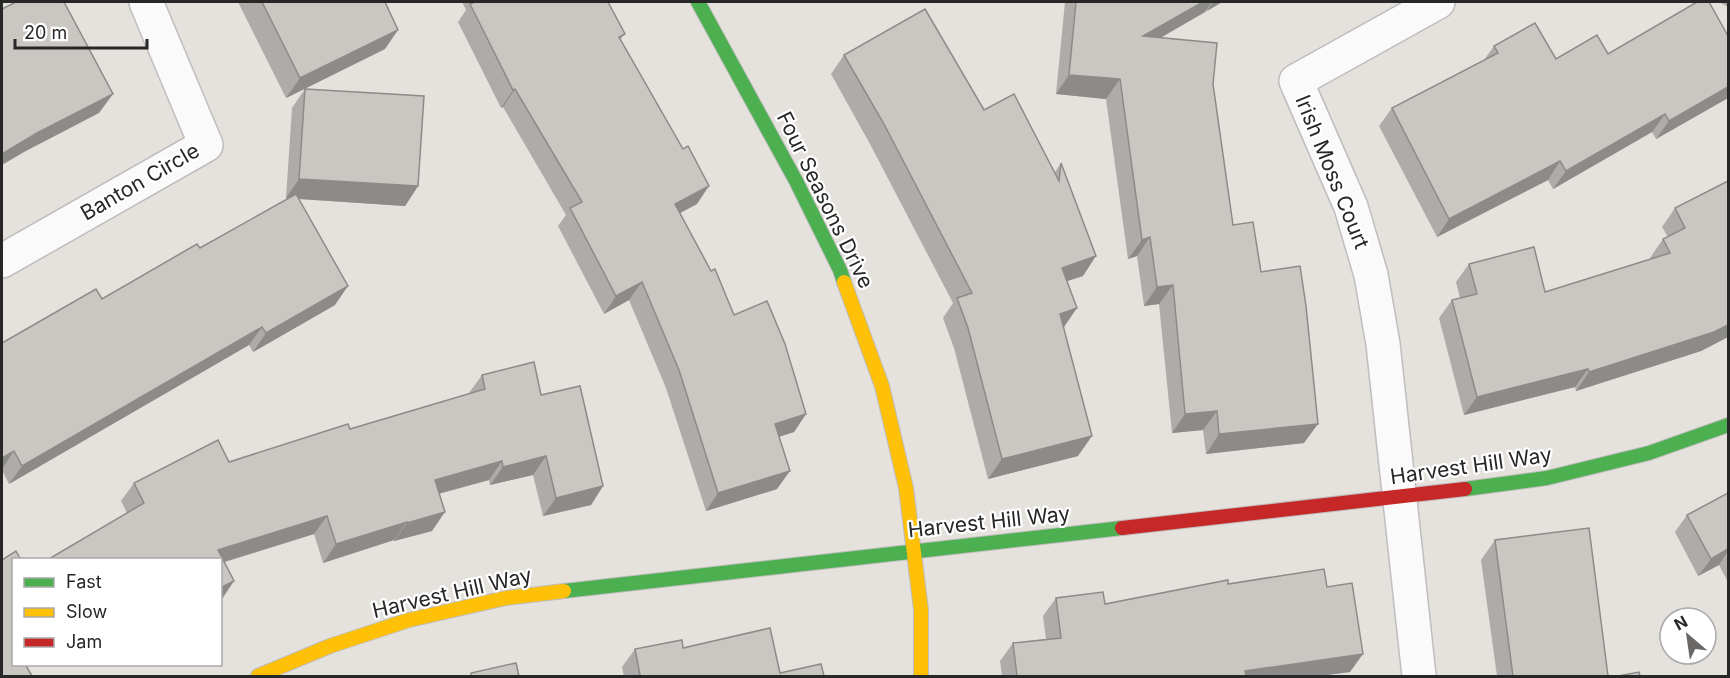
<svg xmlns="http://www.w3.org/2000/svg" width="1730" height="678" font-family="Inter,sans-serif">
<style>
.lines{fill:none;stroke-linecap:round;stroke-linejoin:round}
.street-casing{stroke:#bfbdbd;stroke-width:36}
.fast-casing{stroke:#bfbdbd;stroke-width:16}
.slow-casing{stroke:#bfbdbd;stroke-width:16}
.jam-casing{stroke:#bfbdbd;stroke-width:16}
.street{stroke:#fbfafa;stroke-width:33}
.fast{stroke:#4caf50;stroke-width:14}
.slow{stroke:#ffc107;stroke-width:14}
.jam{stroke:#c62828;stroke-width:14}
.wall{fill:#aeaba8}
.shaded-wall{fill:#8d8b88}
.building{fill:#cac7c3;stroke:#8d8b88;stroke-width:1.5}
.labels{text-anchor:middle;stroke-width:4.5;stroke-linejoin:round;paint-order:stroke}
.street-label{font-size:21px;fill:#272727;stroke:#fff}
</style>
<rect width="100%" height="100%" fill="#e5e1dc"/>
<g class="lines">
<g class="street-casing">
<g id="street">
<polyline points="2,261 206,145 146,2"/>
<polyline points="1419,676 1383,344 1371,275 1351,207 1296,81 1438,2"/>
</g>
</g>
<g class="fast-casing">
<g id="fast">
<polyline points="698,2 796,181 840,270 844,282"/>
<polyline points="1465,489 1547,478 1649,453 1728,425"/>
<polyline points="564,591 1122,528"/>
</g>
</g>
<g class="slow-casing">
<g id="slow">
<polyline points="844,282 882,386 906,488 921,610 921,676"/>
<polyline points="258,676 330,646 409,620 506,598 564,591"/>
</g>
</g>
<g class="jam-casing">
<polyline id="jam" points="1122,528 1465,489"/>
</g>
<use href="#street" class="street"/>
<use href="#fast" class="fast"/>
<use href="#slow" class="slow"/>
<use href="#jam" class="jam"/>
</g>
<g class="wall">
<polygon points="238,2 385,2 385,49 286,98"/>
<polygon points="462,2 608,2 625,34 620,40 697,204 680,213 734,315 806,414 794,432 779,437 777,489 706,511 666,388 629,300 604,314 558,226 566,215 503,107 501,108 458,22 466,10"/>
<polygon points="1065,2 1222,2 1207,11 1206,10 1205,12 1160,38 1213,84 1233,225 1261,272 1304,443 1206,454 1203,430 1172,433 1159,304 1144,306 1137,256 1128,259 1106,99 1056,94"/>
<polygon points="1719,2 1728,2 1728,7"/>
<polygon points="1728,36 1728,98 1656,139 1652,132 1553,189 1548,180 1437,237 1379,126 1392,108 1484,60 1494,46 1556,59 1608,54"/>
<polygon points="844,55 984,110 1055,172 1061,163 1083,276 1067,281 1064,327 1078,456 988,479 954,348 943,318 953,303 870,144 831,74"/>
<polygon points="305,89 418,186 405,206 298,199 335,305 253,352 249,345 9,484 2,470 2,343 102,299 200,248 288,199 286,198 292,108"/>
<polygon points="1728,181 1728,337 1701,351 1576,391 1575,387 1464,415 1439,318 1452,300 1460,298 1456,282 1469,264 1545,292 1650,259 1650,258 1663,239 1668,237 1662,227 1675,208"/>
<polygon points="482,375 541,395 603,486 591,505 543,516 533,475 490,485 489,480 439,494 432,531 394,541 394,540 323,563 314,534 225,562 222,599 220,600 220,560 127,513 121,501 134,483 229,462 350,429 469,394 469,393"/>
<polygon points="1728,493 1728,582 1719,565 1698,576 1675,532 1687,515"/>
<polygon points="1495,540 1608,676 1497,676 1481,560"/>
<polygon points="1228,584 1327,587 1350,672 1319,676 1002,676 1000,661 1013,643 1046,639 1043,616 1056,598 1105,604"/>
<polygon points="683,648 780,673 824,676 624,676 622,667 635,649"/>
</g>
<g class="shaded-wall">
<polygon points="1203,2 1212,2 1205,12 1129,56 1143,36"/>
<polygon points="1213,2 1222,2 1207,11"/>
<polygon points="398,30 385,49 286,98 300,78"/>
<polygon points="1069,75 1120,79 1106,99 1056,94"/>
<polygon points="1728,87 1728,98 1656,139 1669,121"/>
<polygon points="515,89 503,107 501,108 513,90"/>
<polygon points="113,94 99,113 24,152 2,165 2,154 37,133"/>
<polygon points="1665,114 1652,132 1553,189 1566,171"/>
<polygon points="1560,161 1548,180 1437,237 1449,219"/>
<polygon points="299,179 418,186 405,206 286,198"/>
<polygon points="709,186 697,204 663,222 675,204"/>
<polygon points="1150,237 1137,256 1128,259 1142,240"/>
<polygon points="1096,256 1083,276 1049,287 1062,268"/>
<polygon points="642,282 629,300 604,314 616,296"/>
<polygon points="1173,285 1159,304 1144,306 1157,287"/>
<polygon points="348,286 335,305 253,352 266,333"/>
<polygon points="1077,308 1064,327 1060,314"/>
<polygon points="1728,325 1728,337 1701,351 1576,391 1589,372"/>
<polygon points="262,327 249,345 9,484 22,466"/>
<polygon points="1588,369 1575,387 1464,415 1477,397"/>
<polygon points="1217,411 1203,430 1172,433 1185,414"/>
<polygon points="806,414 794,432 762,442 775,424"/>
<polygon points="1318,424 1304,443 1206,454 1219,434"/>
<polygon points="1092,436 1078,456 988,479 1002,459"/>
<polygon points="14,451 2,469 2,458"/>
<polygon points="546,456 533,475 490,485 503,467"/>
<polygon points="502,461 489,480 422,498 435,480"/>
<polygon points="790,471 777,489 706,511 718,493"/>
<polygon points="603,486 591,505 543,516 556,498"/>
<polygon points="445,512 432,531 394,541 407,523"/>
<polygon points="327,516 314,534 220,563 218,550"/>
<polygon points="407,522 394,540 323,563 336,544"/>
<polygon points="1728,549 1728,551 1719,565 1698,576 1711,559"/>
<polygon points="234,581 222,599 220,600 220,588"/>
<polygon points="1363,654 1350,672 1319,676 1242,676 1245,671"/>
</g>
<g class="building">
<polygon points="16,2 64,2 113,94 37,133 2,154 2,9"/>
<polygon points="262,2 385,2 398,30 300,78"/>
<polygon points="475,2 608,2 625,34 619,37 683,149 688,146 709,186 675,204 711,271 715,269 734,315 767,301 785,344 806,414 775,424 790,471 718,493 679,370 642,282 616,296 570,208 582,202 515,89 513,90 470,4"/>
<polygon points="1076,2 1203,2 1143,36 1217,43 1213,84 1233,225 1253,222 1261,272 1300,266 1306,306 1318,424 1219,434 1217,411 1185,414 1173,285 1157,287 1150,237 1142,240 1120,79 1069,75"/>
<polygon points="1697,2 1709,2 1728,36 1728,87 1669,121 1665,114 1566,171 1560,161 1449,219 1392,108 1498,53 1494,46 1535,23 1556,59 1597,35 1608,54"/>
<polygon points="925,9 984,110 1014,94 1059,181 1061,163 1096,256 1062,268 1077,308 1060,314 1092,436 1002,459 968,328 957,298 972,293 884,124 844,55"/>
<polygon points="305,89 424,96 418,186 299,179"/>
<polygon points="1728,181 1728,325 1714,332 1589,372 1588,369 1477,397 1452,300 1477,294 1469,264 1534,247 1545,292 1670,253 1663,239 1685,228 1675,208"/>
<polygon points="296,194 348,286 266,333 262,327 22,466 14,451 2,458 2,343 96,289 102,299 197,244 200,248"/>
<polygon points="534,362 541,395 580,386 603,486 556,498 546,456 503,467 502,461 435,480 445,512 407,523 407,522 336,544 327,516 218,550 234,581 220,588 220,560 47,560 144,503 134,483 218,440 229,462 348,424 350,429 485,389 482,375"/>
<polygon points="1728,493 1728,549 1711,559 1687,515"/>
<polygon points="1589,528 1608,676 1513,676 1495,540"/>
<polygon points="16,551 21,560 14,560 14,664 25,664 32,676 2,676 2,560"/>
<polygon points="1324,569 1327,587 1352,583 1363,654 1245,671 1246,676 1017,676 1013,643 1061,638 1056,598 1103,592 1105,604 1228,580 1228,584"/>
<polygon points="770,628 780,673 821,664 824,676 634,676 640,675 635,649 682,640 683,648"/>
<polygon points="516,663 519,676 471,676 471,673"/>
<polygon points="1639,672 1640,676 1618,676"/>
</g>
<g class="labels">
<g class="street-label">
<text transform="translate(1332 172) rotate(68)" y="7">Irish Moss Court</text>
<text transform="translate(140 182) rotate(-30)" y="7">Banton Circle</text>
<text transform="translate(825 200) rotate(64)" y="7">Four Seasons Drive</text>
<text transform="translate(1471 466) rotate(-8)" y="7">Harvest Hill Way</text>
<text transform="translate(989 522) rotate(-6)" y="7">Harvest Hill Way</text>
<text transform="translate(452 593) rotate(-13)" y="7">Harvest Hill Way</text>
</g>
</g>
<rect width="1730" height="678" fill="none" stroke="#272727" stroke-width="6"/>
<rect x="12" y="558" width="210" height="108" fill="#ffffff" stroke="#a9a9a9" stroke-width="1.5"/>
<rect x="24" y="578" width="30" height="9" fill="#4caf50" stroke="#a9a9a9" stroke-width="1.5"/>
<text x="66" y="588" font-size="18" fill="#272727">Fast</text>
<rect x="24" y="608" width="30" height="9" fill="#ffc107" stroke="#a9a9a9" stroke-width="1.5"/>
<text x="66" y="618" font-size="18" fill="#272727">Slow</text>
<rect x="24" y="638" width="30" height="9" fill="#c62828" stroke="#a9a9a9" stroke-width="1.5"/>
<text x="66" y="648" font-size="18" fill="#272727">Jam</text>
<g transform="translate(1688 636) rotate(331)"><circle r="28" fill="#ffffff" stroke="#a9a9a9" stroke-width="1.5"/>
<path d="M0-4.5L10 22L0 15L-10 22Z" fill="#6a6866"/>
<text y="-9" font-size="16" font-weight="bold" text-anchor="middle" fill="#272727">N</text>
</g>
<path d="M15 39v9h132v-9" fill="none" stroke="#272727" stroke-width="3"/>
<text x="24" y="39" font-size="18" fill="#272727" stroke="#ffffff" stroke-width="4.5" paint-order="stroke">20 m</text>
</svg>
